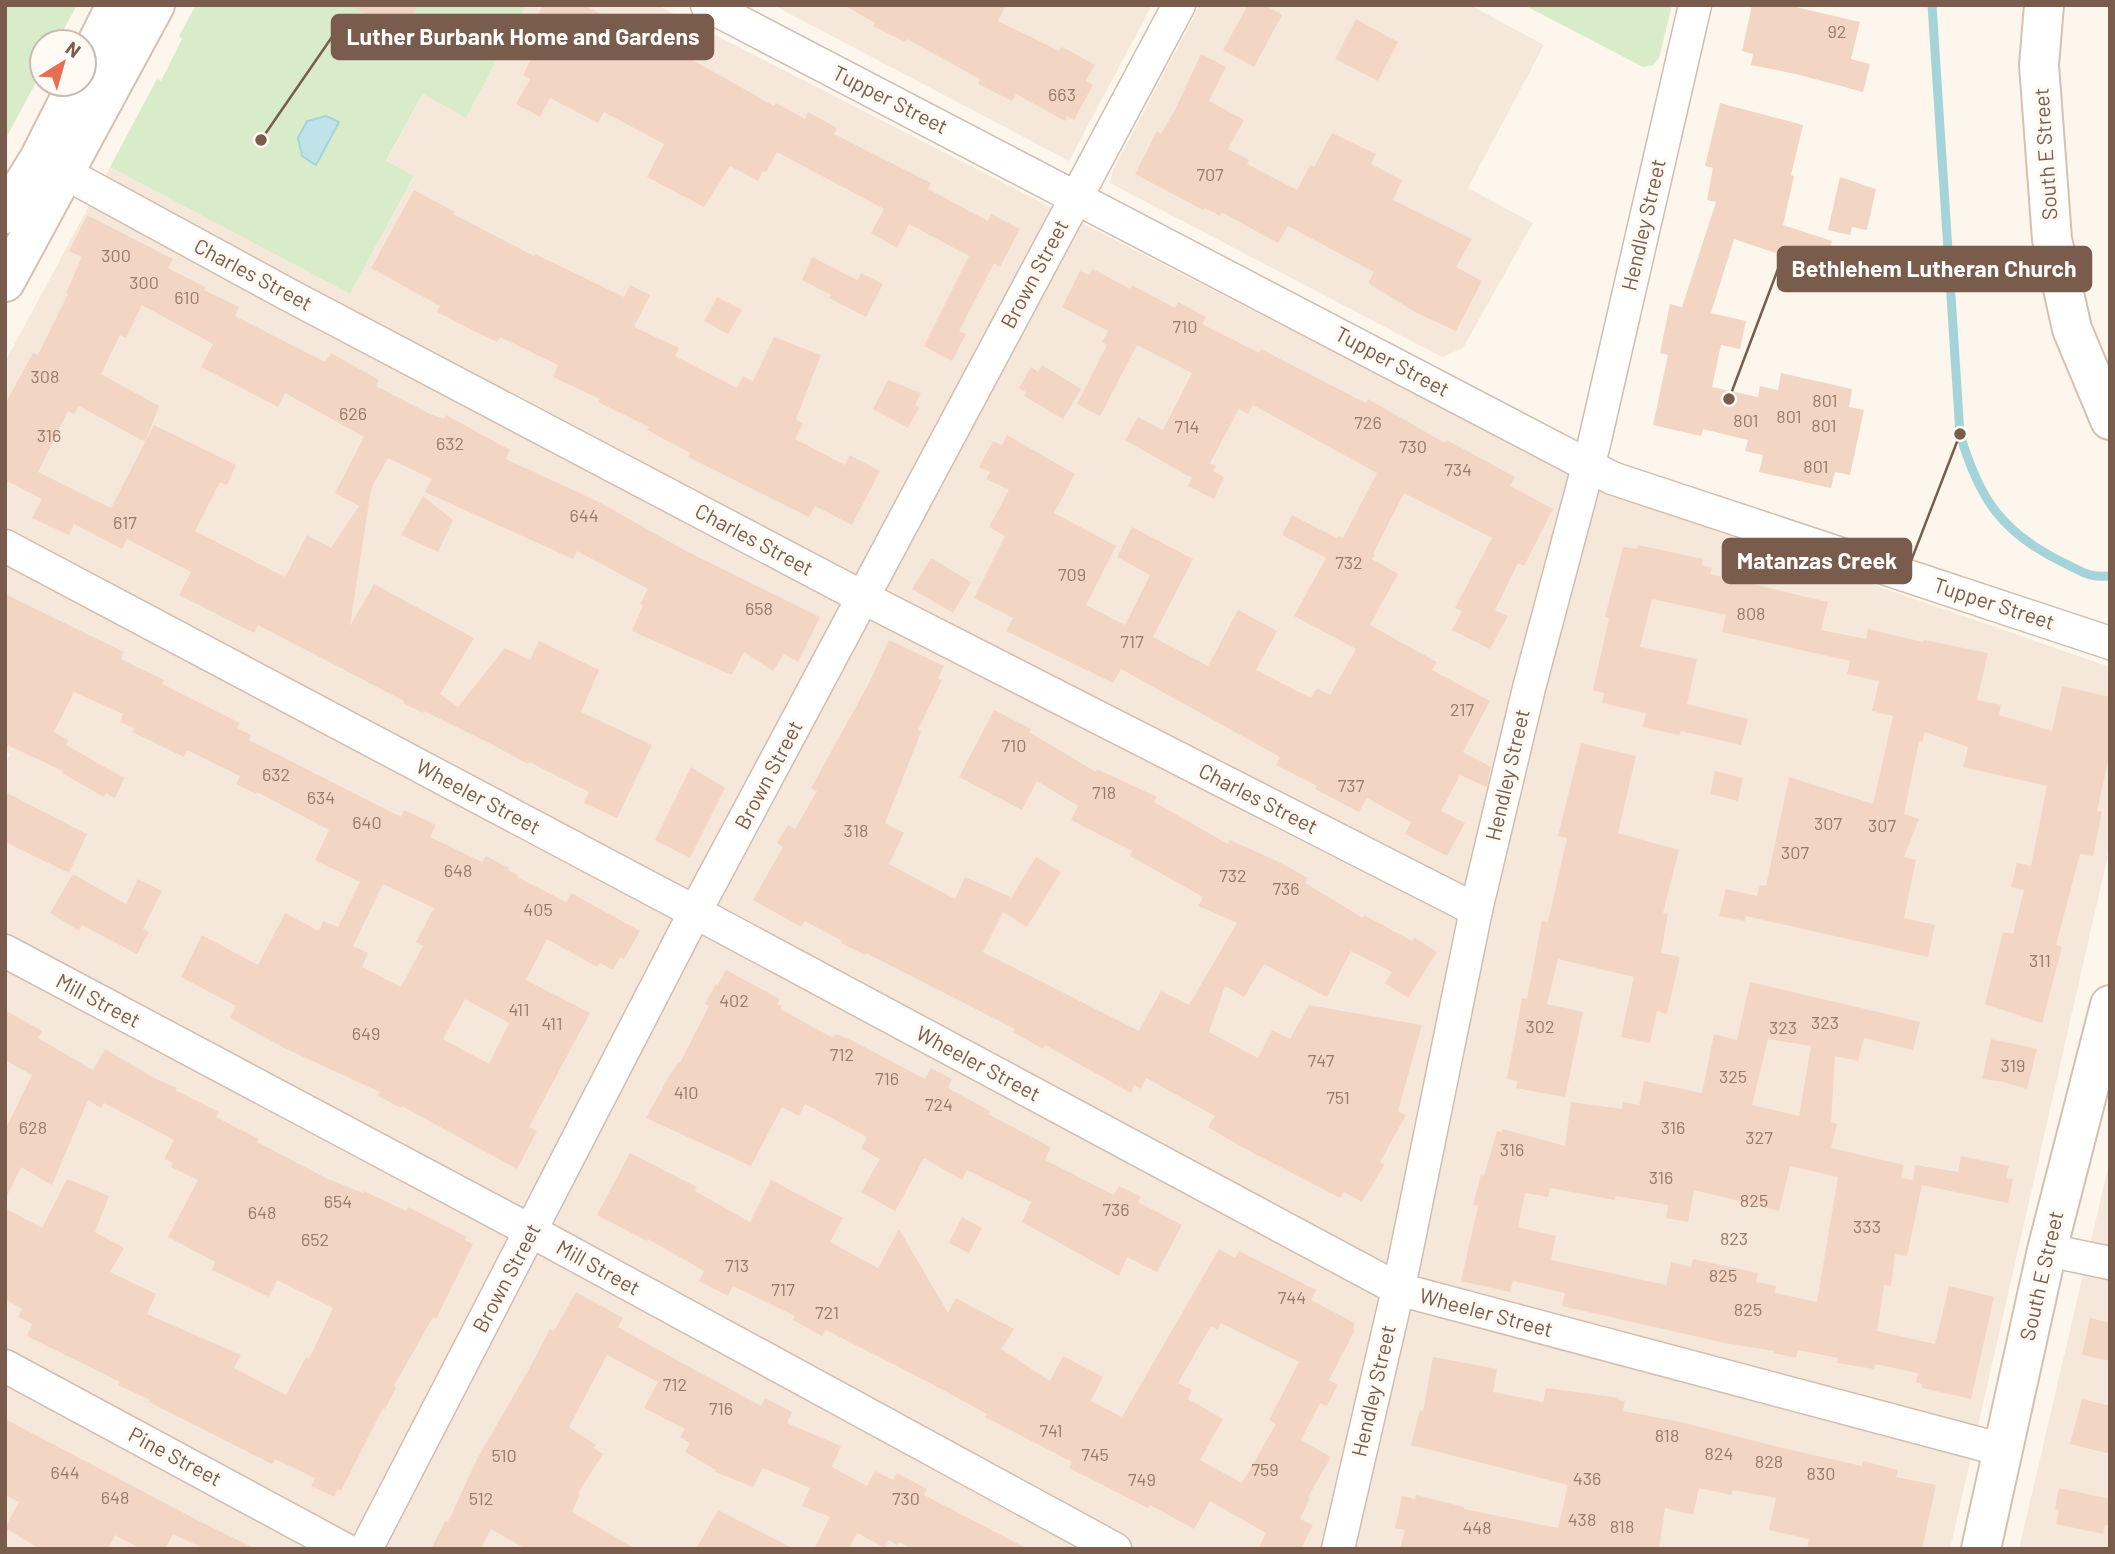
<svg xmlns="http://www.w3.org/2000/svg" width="2115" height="1554" font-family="Barlow,sans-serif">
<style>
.residential{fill:#f5e8da}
.green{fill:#d8ecc9}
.water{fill:#bfe3e8;stroke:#a5d3da;stroke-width:2}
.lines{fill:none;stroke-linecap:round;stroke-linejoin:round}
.stream{stroke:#a5d3da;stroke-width:9}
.building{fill:#f3d5c3;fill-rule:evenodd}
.street-casing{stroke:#d1beb0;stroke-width:35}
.secondary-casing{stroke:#d6c0b0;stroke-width:42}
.street{stroke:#fff;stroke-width:32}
.secondary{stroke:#fff;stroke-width:38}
.labels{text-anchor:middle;stroke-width:7;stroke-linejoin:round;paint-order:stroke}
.number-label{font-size:18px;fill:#987a6a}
.street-label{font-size:21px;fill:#7a5c4d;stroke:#fffaf3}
.leader{fill:none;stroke:#7a5c4d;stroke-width:2.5}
.callout-dot{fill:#7a5c4d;stroke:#fffaf3;stroke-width:2.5}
.callout{fill:#7a5c4d;stroke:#7a5c4d;stroke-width:2.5}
.callout-label{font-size:23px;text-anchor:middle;font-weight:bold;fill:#fff}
</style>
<rect width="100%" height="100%" fill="#fdf6ec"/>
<g class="residential">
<polygon points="526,5 657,5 1606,492 2110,667 2110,834 2107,859 1950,1549 5,1549 5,765 10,754 5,751 5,362 110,167 350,294 414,177 386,162 423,94 466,118"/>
<polygon points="773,5 1152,5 1069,161"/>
<polygon points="1200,5 1470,5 1544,45 1468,188 1533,223 1463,348 1442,357 1110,183 1113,170"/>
<polygon points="2110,1159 2110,1549 2019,1549"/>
</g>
<g class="green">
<polygon points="5,5 77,5 57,42 42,42 42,71 5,140"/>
<polygon points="196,5 526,5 466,118 423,94 421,97 386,161 414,176 350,294 110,167 157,79 161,81 182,39 179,36"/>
<polygon points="1524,5 1672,5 1659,58 1653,65 1643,67"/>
</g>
<polygon class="water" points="326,116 339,122 316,165 314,164 302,156 298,138 307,121"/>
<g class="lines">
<path class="stream" d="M1932,5L1960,434C1979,499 2002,533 2064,563C2083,572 2089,578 2110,576"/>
</g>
<g class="building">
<polygon points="349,5 418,5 404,34"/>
<polygon points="543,5 584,5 612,20 614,17 636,29 634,31 689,58 774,106 776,103 805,119 808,112 837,128 834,134 931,183 928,189 988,221 991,214 1020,229 1000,267 994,263 959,331 966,334 952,361 924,346 969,256 909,224 897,248 871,233 884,209 777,152 766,172 763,171 758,181 730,166 704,207 647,177 664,144 604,112 598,123 550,98 540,117 516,104 530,79 523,75 533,55 520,48"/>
<polygon points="844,5 1006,5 998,21 1059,51 1061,47 1068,50 1095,65 1086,81 1093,85 1074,120 1067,116 1065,121 1016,94 1012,101 978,84 980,79 907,39 905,42 873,26 875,23"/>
<polygon points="1248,5 1264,5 1282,15 1254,67 1223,50"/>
<polygon points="1752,5 1787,5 1860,22 1851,59 1870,64 1863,92 1796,74 1751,65 1753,54 1742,51"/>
<polygon points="1356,19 1398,42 1378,81 1335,59"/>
<polygon points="1201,54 1226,67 1209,101 1244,120 1228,149 1249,160 1247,164 1297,190 1310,165 1314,167 1332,133 1376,154 1371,164 1402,180 1393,200 1472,239 1456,267 1482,281 1456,331 1415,312 1368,283 1374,272 1288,226 1278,243 1221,212 1220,216 1205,208 1203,210 1135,174 1157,131 1161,134 1175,110"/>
<polygon points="1720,103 1803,125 1791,175 1794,176 1783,225 1832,241 1821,287 1798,282 1802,262 1734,239 1711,313 1746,321 1740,349 1721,345 1712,387 1758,397 1760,386 1778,390 1781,373 1852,389 1849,407 1864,410 1850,475 1835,472 1831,488 1759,472 1763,455 1745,451 1748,440 1703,429 1701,436 1653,425 1668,355 1660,353 1670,304 1682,307 1716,202 1707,200 1713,168 1705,166"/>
<polygon points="1840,177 1876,189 1867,230 1852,227 1850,235 1828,230"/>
<polygon points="414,190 455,212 453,214 534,256 535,254 624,297 630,285 650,295 634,327 679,348 675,356 737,388 743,376 753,381 774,337 821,355 796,419 803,424 795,439 845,465 850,455 880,471 852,525 815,506 809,517 688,457 690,453 647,430 649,427 598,402 600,399 553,377 558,365 500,337 497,342 474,331 437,312 440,306 371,268"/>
<path d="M87,215L173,259L168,268L205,287L204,290L239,307L235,316L325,362L331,353L379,380L376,386L430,414L444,419L446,415L510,450L506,459L599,502L688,552L820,617L798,662L784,654L773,671L744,652L732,674H729L632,631L643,605L640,604L648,589L577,551L573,559L425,492L432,479L388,458L371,489L350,626L374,584L474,638L440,694L458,707L505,648L530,660L539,641L599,670L581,712L652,745L617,818L584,803L589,792L529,762L528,764L493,745L424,711L423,713L403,703L404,701L258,625L254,633L179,595L191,572L127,539L122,549L74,524L69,535L32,518L42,499L5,480V404L33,353L38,355L68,294L66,293L82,257L69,251ZM142,305L213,344L201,367L278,407L285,393L364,437L335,493L359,506L331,548L307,535L285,577L195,531L220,482L227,485L236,465L154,425L111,508L38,472L68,411L74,414L79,406L145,442L159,406L101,374L120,335L126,338Z"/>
<polygon points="812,257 857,280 861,273 883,284 866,317 829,298 831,295 802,280"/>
<polygon points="1093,269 1130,289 1132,285 1175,308 1178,302 1206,317 1202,324 1259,353 1261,349 1354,397 1366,403 1368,399 1445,443 1447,440 1515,477 1510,486 1553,509 1524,566 1518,563 1495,610 1508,616 1490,649 1452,630 1462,611 1455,608 1492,538 1404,493 1373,554 1375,555 1372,559 1398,574 1370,625 1437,662 1432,670 1490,701 1463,752 1491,767 1487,787 1460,775 1441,811 1465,823 1447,856 1405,834 1411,822 1367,798 1359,812 1315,789 1317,786 1276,765 1280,757 1121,669 1113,683 1006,631 1013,618 974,598 1005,536 989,527 1009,490 986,479 990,472 979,467 993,441 1002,445 1007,435 1075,474 1054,513 1116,546 1086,605 1125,625 1150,575 1117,557 1132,527 1193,559 1153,637 1208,666 1238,610 1277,631 1256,670 1311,698 1317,688 1330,695 1356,649 1294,616 1326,558 1282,535 1292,515 1337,538 1339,536 1343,538 1377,473 1253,405 1248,414 1239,409 1210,463 1216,466 1213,471 1224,477 1214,499 1188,486 1192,478 1125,440 1138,417 1163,430 1192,373 1137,345 1100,416 1077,404 1107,345 1102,342 1108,331 1062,307 1080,271 1089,275"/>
<polygon points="717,297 742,310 728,334 704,321"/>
<polygon points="1042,365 1081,389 1063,419 1024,396 1026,392 1019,388 1031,367 1038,372"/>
<polygon points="888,380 921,393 915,405 919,408 908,428 873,409"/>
<polygon points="423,496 453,520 438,552 401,535"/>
<polygon points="1638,545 1703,559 1702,565 1712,568 1710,574 1828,602 1821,630 1866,639 1868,629 1923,642 1924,640 1988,653 1977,700 2001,705 1999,715 2052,731 2062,686 2110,697 2110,752 2097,811 2102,812 2093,856 2080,854 2056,945 2062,947 2042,1023 1985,1004 2003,932 2013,934 2024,890 2011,887 2017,863 2031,866 2047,786 1963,767 1968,747 1925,732 1922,742 1919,741 1904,814 1919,819 1904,857 1916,860 1904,918 1935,925 1928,957 1746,916 1745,921 1719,916 1726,889 1757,896 1760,885 1766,886 1789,777 1873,804 1893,716 1872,711 1879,681 1847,674 1850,661 1722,632 1726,615 1652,599 1640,647 1697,659 1687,704 1748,719 1741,745 1681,731 1679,735 1643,727 1646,713 1602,703 1604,693 1593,690 1609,618 1605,617 1623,547 1637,549"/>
<polygon points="931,558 971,582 953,613 912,589"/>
<path d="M5,594L124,652L121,659L164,680L162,684L240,723L237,728L251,735L249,740L401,817L404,810L436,825L430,837L482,862L486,856L509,868L508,870L518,875L517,877L566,902L571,893L640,931L624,959L620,957L613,970L600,963L597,967L547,939L526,980L590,1013L529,1127L537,1131L517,1169L402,1106L401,1108L378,1096L380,1092L284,1048L230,1018L236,1006L181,977L202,935L258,965L285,913L319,931L323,921L338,927L360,882L315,860L329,830L257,792L256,794L236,784L240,776L187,750L184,757L132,732L134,728L120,722L123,714L74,692L54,732L68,740L66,745L124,778L115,798L106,793L104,797L62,773L63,771L5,744ZM383,884L434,908L416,942L423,946L401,987L362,967L368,953L353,946ZM465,999L509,1023L489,1064L443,1039Z"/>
<polygon points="889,640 944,666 938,679 942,680 918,730 921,732 885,823 904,833 889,864 955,899 965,877 1011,897 1005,908 1036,857 1061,872 1027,927 1003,912 983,952 1139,1031 1161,991 1189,1005 1237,923 1198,906 1203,897 1130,856 1132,851 1071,820 1078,806 1037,781 1022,810 959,777 994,710 1031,729 1029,732 1096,772 1097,769 1157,797 1154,802 1228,844 1230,840 1279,862 1308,878 1305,883 1363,918 1364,915 1412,941 1415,938 1437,952 1408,998 1385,983 1392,972 1351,951 1327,997 1264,964 1244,997 1225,986 1209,1032 1258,1058 1272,1030 1290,1039 1309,1005 1422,1025 1398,1111 1406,1115 1380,1162 1384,1165 1362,1202 1344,1192 1340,1198 1240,1146 1208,1127 1215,1116 1146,1078 1141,1089 1134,1085 1131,1093 1045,1045 1043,1049 1013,1032 1015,1029 866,953 865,955 841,943 842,941 805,921 801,927 753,900 783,847 777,843 788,825 795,829 817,791 811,788 868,685"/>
<polygon points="1581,743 1636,756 1618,833 1679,850 1663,913 1668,914 1661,953 1680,957 1667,1014 1657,1011 1650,1043 1621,1037 1634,977 1558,959 1547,1004 1583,1012 1565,1097 1516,1088 1517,1081 1507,1079 1522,998 1527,999 1542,921 1548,922 1567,838 1558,836"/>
<polygon points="691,767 725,788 690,858 655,840"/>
<polygon points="1715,771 1743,778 1738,801 1710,794"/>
<polygon points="5,792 87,834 69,873 5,842"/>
<polygon points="73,874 126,904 138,879 162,891 143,929 149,932 137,954 82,925 79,931 50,913"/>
<polygon points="726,970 780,999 777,1004 782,1006 780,1009 833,1038 836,1034 853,1041 925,1079 931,1068 952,1079 948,1088 990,1111 988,1114 1051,1147 1045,1160 1114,1195 1119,1186 1141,1197 1138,1202 1182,1225 1157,1272 1127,1257 1119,1276 1022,1222 1031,1202 967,1170 962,1180 924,1158 895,1211 861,1192 880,1159 861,1149 867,1137 805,1104 799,1116 782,1107 751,1166 646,1118 667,1080 678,1062 680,1063 709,1006 705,1004 716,984 718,985"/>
<path d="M1750,982L1920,1022L1913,1050L1864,1038L1858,1061L1835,1056L1831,1122L1837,1124L1831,1148L1904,1165L1901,1178L1913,1180L1915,1165L1958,1172L1961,1156L2009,1166L2006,1178L2013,1179L2008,1203L1922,1185L1907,1256L1895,1254L1891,1286L1884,1285L1877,1331L1935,1344L1949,1286L1994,1297L1971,1399L1922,1388V1384L1916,1382L1918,1373L1875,1364L1874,1369L1837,1363L1838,1358L1798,1350L1796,1358L1773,1353L1774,1351L1725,1343L1562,1306L1565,1293L1513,1281L1510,1292L1461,1281L1478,1206L1473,1205L1481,1175L1484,1176L1497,1131L1502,1132L1503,1129L1565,1146L1571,1102L1622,1109L1623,1102L1639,1105L1644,1081L1702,1093L1714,1034L1737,1040ZM1768,1039L1811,1046L1799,1116L1752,1105ZM1790,1166L1838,1177L1817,1302L1775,1293L1776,1286L1756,1282L1758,1273L1693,1259L1691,1267L1671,1262L1666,1285L1551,1260L1556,1236L1518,1227L1525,1193L1548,1197L1550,1188L1615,1200L1616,1196L1668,1205L1666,1218L1688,1222L1694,1190L1779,1211Z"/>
<polygon points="5,1010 42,1031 38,1038 93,1070 105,1049 154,1078 177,1088 175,1090 219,1112 216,1117 259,1139 257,1142 326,1178 363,1193 364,1191 406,1211 408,1207 467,1237 465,1240 473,1244 436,1319 433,1317 394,1386 396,1388 385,1409 383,1408 341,1491 338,1489 334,1497 311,1486 315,1478 275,1459 272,1464 252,1454 149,1402 150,1400 118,1385 120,1382 27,1336 32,1324 18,1317 22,1309 5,1299 5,1208 42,1228 67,1179 109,1196 95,1232 124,1248 110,1272 156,1294 147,1314 241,1355 234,1368 286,1395 306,1357 309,1359 333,1308 277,1280 269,1297 212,1270 215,1262 168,1237 198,1180 171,1167 173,1163 164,1159 174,1140 104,1103 101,1108 88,1100 52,1185 21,1167 5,1200 5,1130 32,1075 5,1060"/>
<polygon points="1991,1039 2037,1049 2027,1089 2004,1082 1982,1079"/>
<path d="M630,1153L697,1187L695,1191L750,1222L771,1180L843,1218L830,1242L878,1268L899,1229L948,1313L956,1298L1014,1329L1001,1349L1050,1381L1063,1356L1103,1377L1091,1401L1122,1417L1219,1249L1235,1258L1239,1251L1316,1290L1311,1300L1355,1323L1353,1329L1355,1330L1329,1380L1338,1385L1327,1406L1320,1403L1301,1440L1331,1457L1308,1497L1310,1498L1300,1519L1313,1525L1301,1549H1258L1266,1533L1210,1501L1194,1529L1150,1505L1148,1508L1069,1468L1072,1462L985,1417L987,1414L932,1384L826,1330L822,1336L793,1320L795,1316L733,1286L728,1296L699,1281L704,1271L648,1239L647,1241L597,1215ZM1221,1323L1299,1362L1269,1420L1276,1424L1242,1483L1200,1460L1223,1419L1188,1399L1192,1390L1178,1383L1211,1326L1218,1330Z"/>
<polygon points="962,1217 982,1228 969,1253 949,1243"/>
<polygon points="576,1292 623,1318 618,1327 655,1348 761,1406 765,1398 792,1412 787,1423 841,1446 832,1467 867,1486 875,1471 893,1480 897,1473 927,1489 924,1495 1028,1549 913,1549 899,1542 897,1545 889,1540 885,1548 857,1533 849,1549 814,1549 830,1517 802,1506 810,1488 763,1468 753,1487 715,1472 716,1470 685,1452 690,1443 680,1437 685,1429 644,1408 658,1382 607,1355 569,1427 596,1445 594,1448 603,1454 578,1493 580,1494 572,1512 636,1549 526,1549 491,1529 481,1549 431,1549 445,1521 448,1522 477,1459 528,1371 550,1329 554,1331"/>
<polygon points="2090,1318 2110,1323 2110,1361 2082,1355"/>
<polygon points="1433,1357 1497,1369 1493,1392 1543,1402 1546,1388 1620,1398 1619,1400 1625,1401 1623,1411 1685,1423 1774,1446 1862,1466 1863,1461 1898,1470 1896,1477 1936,1485 1922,1549 1807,1549 1809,1539 1769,1530 1776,1498 1733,1490 1731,1495 1699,1488 1693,1515 1665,1508 1659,1549 1400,1549 1405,1530 1395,1528 1402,1496 1415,1499 1416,1495 1464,1507 1464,1509 1558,1528 1568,1485 1411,1445 1420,1410 1423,1411"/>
<polygon points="2082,1399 2110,1406 2110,1454 2070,1444"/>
<polygon points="5,1419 201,1522 256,1549 205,1549 173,1534 165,1549 141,1549 115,1535 108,1549 40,1549 5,1528 19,1502 5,1495"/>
<polygon points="2059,1488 2110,1499 2110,1526 2105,1525 2103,1534 2056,1524 2059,1510 2055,1509"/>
<polygon points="718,1510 794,1549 696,1549"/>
</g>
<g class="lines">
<g class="street-casing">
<g id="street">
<polyline points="707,5 1612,478 2110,643"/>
<polyline points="43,161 287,294 864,598 1476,910"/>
<polyline points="5,546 695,912 1398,1289 2003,1450"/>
<polyline points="5,951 531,1231 1115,1549"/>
<polyline points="2047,1250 2110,1263"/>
<polyline points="5,1366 344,1549"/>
<polyline points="366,1549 695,912 1179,5"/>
<polyline points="1338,1549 1404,1263 1476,910 1529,688 1594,444 1695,5"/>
</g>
</g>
<g class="secondary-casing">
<g id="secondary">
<polyline points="2044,5 2039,65 2052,239 2072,329 2110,420"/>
<polyline points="84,69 116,5"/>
<polyline points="5,214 39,159 77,84"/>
<polyline points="5,282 155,5"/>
<polyline points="1981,1549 2047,1250 2110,1005"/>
</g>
</g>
<use href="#street" class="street"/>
<use href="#secondary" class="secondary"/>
</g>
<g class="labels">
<g class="number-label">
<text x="1837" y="38">92</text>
<text x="1062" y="101">663</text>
<text x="1210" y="181">707</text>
<text x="116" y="262">300</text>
<text x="144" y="289">300</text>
<text x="187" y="304">610</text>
<text x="1185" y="333">710</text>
<text x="45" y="383">308</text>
<text x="1825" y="407">801</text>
<text x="353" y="420">626</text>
<text x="1789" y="423">801</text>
<text x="1746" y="427">801</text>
<text x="1368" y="429">726</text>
<text x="1824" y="432">801</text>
<text x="1187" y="433">714</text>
<text x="49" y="442">316</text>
<text x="450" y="450">632</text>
<text x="1413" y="453">730</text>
<text x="1816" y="473">801</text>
<text x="1458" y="476">734</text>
<text x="584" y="522">644</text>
<text x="125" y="529">617</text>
<text x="1349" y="569">732</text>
<text x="1072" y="581">709</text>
<text x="759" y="615">658</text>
<text x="1751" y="620">808</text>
<text x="1132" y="648">717</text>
<text x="1462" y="716">217</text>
<text x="1014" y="752">710</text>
<text x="276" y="781">632</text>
<text x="1351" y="792">737</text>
<text x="1104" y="799">718</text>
<text x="321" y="804">634</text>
<text x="367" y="829">640</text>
<text x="1828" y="830">307</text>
<text x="1882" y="832">307</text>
<text x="856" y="837">318</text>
<text x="1795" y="859">307</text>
<text x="458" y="877">648</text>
<text x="1233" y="882">732</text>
<text x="1286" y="895">736</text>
<text x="538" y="916">405</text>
<text x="2040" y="967">311</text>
<text x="734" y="1007">402</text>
<text x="519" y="1016">411</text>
<text x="1825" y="1029">323</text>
<text x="552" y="1030">411</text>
<text x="1540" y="1033">302</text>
<text x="1783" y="1034">323</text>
<text x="366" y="1040">649</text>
<text x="842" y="1061">712</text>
<text x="1321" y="1067">747</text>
<text x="2013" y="1072">319</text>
<text x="1733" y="1083">325</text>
<text x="887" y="1085">716</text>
<text x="686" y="1099">410</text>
<text x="1338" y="1104">751</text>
<text x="939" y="1111">724</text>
<text x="33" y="1134">628</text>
<text x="1673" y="1134">316</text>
<text x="1759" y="1144">327</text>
<text x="1512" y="1156">316</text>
<text x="1661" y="1184">316</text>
<text x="1754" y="1207">825</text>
<text x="338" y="1208">654</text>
<text x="1116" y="1216">736</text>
<text x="262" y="1219">648</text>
<text x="1867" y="1233">333</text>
<text x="1734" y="1245">823</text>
<text x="315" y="1246">652</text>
<text x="737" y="1272">713</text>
<text x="1723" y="1282">825</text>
<text x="783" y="1296">717</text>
<text x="1292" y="1304">744</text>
<text x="1748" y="1316">825</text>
<text x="827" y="1319">721</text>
<text x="675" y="1391">712</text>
<text x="721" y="1415">716</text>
<text x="1051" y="1437">741</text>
<text x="1667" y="1442">818</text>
<text x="1719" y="1460">824</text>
<text x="1095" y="1461">745</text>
<text x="504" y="1462">510</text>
<text x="1769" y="1468">828</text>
<text x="1265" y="1476">759</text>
<text x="65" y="1479">644</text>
<text x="1821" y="1480">830</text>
<text x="1587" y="1485">436</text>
<text x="1142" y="1486">749</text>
<text x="115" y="1504">648</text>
<text x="481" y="1505">512</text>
<text x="906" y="1505">730</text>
<text x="1582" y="1526">438</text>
<text x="1622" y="1533">818</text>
<text x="1477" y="1534">448</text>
</g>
<g class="street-label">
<text transform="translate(890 100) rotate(27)" y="7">Tupper Street</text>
<text transform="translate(2046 154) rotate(-94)" y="7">South E Street</text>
<text transform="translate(1644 225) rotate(-77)" y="7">Hendley Street</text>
<text transform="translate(1035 274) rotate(-62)" y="7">Brown Street</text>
<text transform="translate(253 275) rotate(28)" y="7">Charles Street</text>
<text transform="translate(1392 362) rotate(28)" y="7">Tupper Street</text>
<text transform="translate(754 540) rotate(28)" y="7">Charles Street</text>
<text transform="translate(1994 604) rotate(18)" y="7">Tupper Street</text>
<text transform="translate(769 775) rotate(-62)" y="7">Brown Street</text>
<text transform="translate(1508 775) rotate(-77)" y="7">Hendley Street</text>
<text transform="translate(478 797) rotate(28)" y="7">Wheeler Street</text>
<text transform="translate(1258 799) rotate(27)" y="7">Charles Street</text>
<text transform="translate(98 1001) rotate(28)" y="7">Mill Street</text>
<text transform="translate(978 1064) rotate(28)" y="7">Wheeler Street</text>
<text transform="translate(598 1268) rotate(29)" y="7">Mill Street</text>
<text transform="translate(2042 1276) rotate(-77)" y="7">South E Street</text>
<text transform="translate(507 1278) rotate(-62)" y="7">Brown Street</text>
<text transform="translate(1486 1313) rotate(15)" y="7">Wheeler Street</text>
<text transform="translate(1374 1391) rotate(-77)" y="7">Hendley Street</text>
<text transform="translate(175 1457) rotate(28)" y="7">Pine Street</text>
</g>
</g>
<path class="leader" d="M261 140L332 37M1729 399L1778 269M1960 434L1911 561"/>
<g class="callout-dot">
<circle cx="261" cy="140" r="7"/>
<circle cx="1729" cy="399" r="7"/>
<circle cx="1960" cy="434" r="7"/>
</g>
<g class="callout">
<rect x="332" y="15" width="381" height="44" rx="7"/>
<rect x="1778" y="247" width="313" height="44" rx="7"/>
<rect x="1723" y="539" width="188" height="44" rx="7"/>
</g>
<g class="callout-label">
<text x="523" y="45">Luther Burbank Home and Gardens</text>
<text x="1934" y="277">Bethlehem Lutheran Church</text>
<text x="1817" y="569">Matanzas Creek</text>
</g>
<rect width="2115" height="1554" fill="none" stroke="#7a5c4d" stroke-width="14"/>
<g transform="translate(63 63) rotate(37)"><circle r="33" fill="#fffaf3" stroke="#cabbb1" stroke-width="2"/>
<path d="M0-5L12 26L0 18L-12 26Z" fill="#e76f51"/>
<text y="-10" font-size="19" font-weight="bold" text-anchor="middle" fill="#7a5c4d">N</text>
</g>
</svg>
